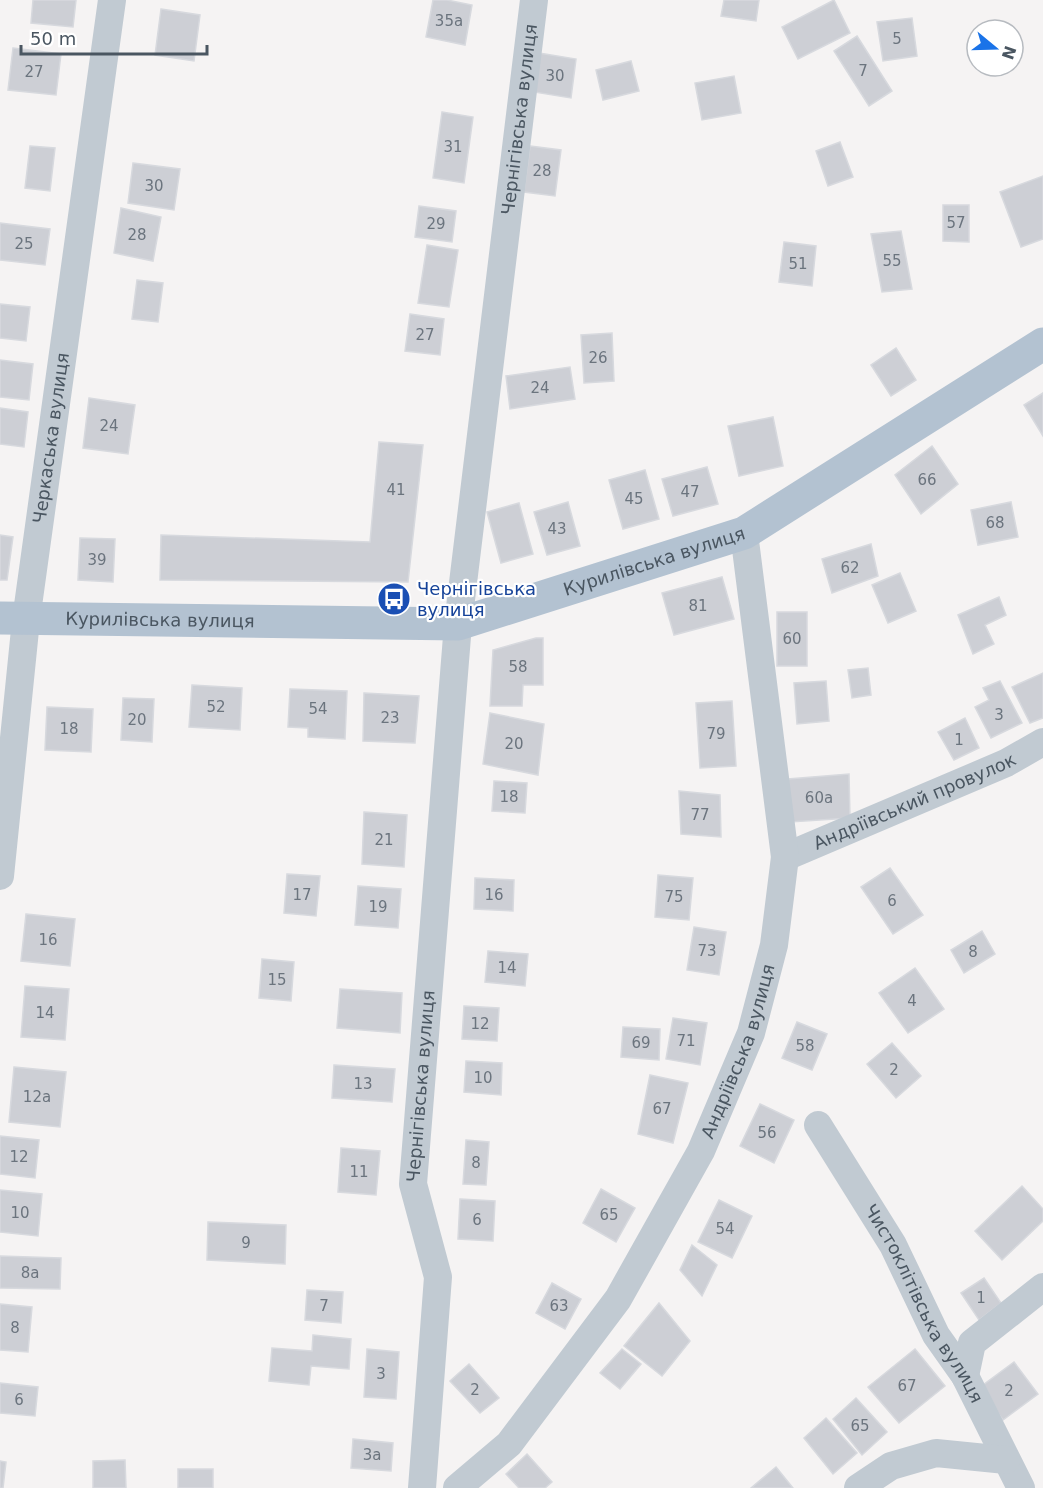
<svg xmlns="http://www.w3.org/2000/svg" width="1043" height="1488" font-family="'DejaVu Sans',sans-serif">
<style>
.building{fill:#cdcfd5;stroke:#d7d9de;stroke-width:1.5}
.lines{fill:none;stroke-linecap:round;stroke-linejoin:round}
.minor{stroke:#c1cad2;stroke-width:28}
.major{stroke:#b3c2d1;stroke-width:33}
.labels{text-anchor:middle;stroke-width:4.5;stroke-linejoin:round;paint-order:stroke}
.number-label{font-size:15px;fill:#6b747e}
.street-label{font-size:18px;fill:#4a5661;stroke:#fff}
.transit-label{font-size:18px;fill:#164399;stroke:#fff;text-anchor:start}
</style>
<rect width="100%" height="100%" fill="#f5f3f3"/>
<g class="building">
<polygon points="33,0 76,0 73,27 31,23"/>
<polygon points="433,0 447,0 472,5 465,45 426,37"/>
<polygon points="724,0 759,0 756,21 721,16"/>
<polygon points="834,0 850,33 798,59 782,27"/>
<polygon points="161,9 200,15 194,61 155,55"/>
<polygon points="912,18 917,56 883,61 877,22"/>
<polygon points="857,36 892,91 869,106 834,51"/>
<polygon points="13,48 61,54 56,95 8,90"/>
<polygon points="539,53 576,59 571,98 534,92"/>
<polygon points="631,61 639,91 603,100 596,70"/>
<polygon points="734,76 741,113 702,120 695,83"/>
<polygon points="442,112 473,117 464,183 433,178"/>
<polygon points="840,142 853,177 828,186 816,151"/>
<polygon points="30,146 55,148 50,191 25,188"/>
<polygon points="530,146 561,150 555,196 524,192"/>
<polygon points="133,163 180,169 174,210 128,203"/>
<polygon points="1043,176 1043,239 1021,247 1000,192"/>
<polygon points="943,205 969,205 969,242 943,241"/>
<polygon points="419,206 456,211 452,242 415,237"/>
<polygon points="121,208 161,217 153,261 114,253"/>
<polygon points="0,223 50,229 45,265 0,260"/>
<polygon points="901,231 912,289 882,292 871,234"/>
<polygon points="784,242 816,246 812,286 779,282"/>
<polygon points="427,245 458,250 449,307 418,303"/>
<polygon points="137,280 163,283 158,322 132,319"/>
<polygon points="0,304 30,307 26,341 0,338"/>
<polygon points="410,314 444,319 440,355 405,351"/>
<polygon points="612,333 614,381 584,383 581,335"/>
<polygon points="896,348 916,380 891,396 871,365"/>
<polygon points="0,360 33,364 29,400 0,397"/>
<polygon points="570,367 575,399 510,409 506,376"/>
<polygon points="1043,393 1043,436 1024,405"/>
<polygon points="89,398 135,405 128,454 83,448"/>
<polygon points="0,408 28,412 24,447 0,444"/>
<polygon points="773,417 783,466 739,476 728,426"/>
<polygon points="379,442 423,445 408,582 160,580 161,535 370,542"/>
<polygon points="932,446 958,484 921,514 895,475"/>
<polygon points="707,467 718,504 673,516 662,479"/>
<polygon points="645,470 659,519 623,529 609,480"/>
<polygon points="568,502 580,546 547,555 534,512"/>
<polygon points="1011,502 1018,537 978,545 971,510"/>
<polygon points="519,503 533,554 501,563 487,512"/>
<polygon points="0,535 13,537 7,580 0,580"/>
<polygon points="80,538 115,539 113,582 78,580"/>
<polygon points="871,544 878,576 832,593 822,559"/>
<polygon points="900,573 916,611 888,623 872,585"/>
<polygon points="722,577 734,619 674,635 662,593"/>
<polygon points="999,597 1006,615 985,625 994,644 973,654 958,615"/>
<rect x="777" y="612" width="30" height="54"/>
<polygon points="536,638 543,638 543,685 523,685 522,706 490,706 493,650"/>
<polygon points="868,668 871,695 852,698 848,670"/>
<polygon points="1043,673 1043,718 1030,723 1012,687"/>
<polygon points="826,681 829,721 797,724 794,683"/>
<polygon points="1000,681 1022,723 991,738 975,707 989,700 983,688"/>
<polygon points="192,685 242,688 240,730 189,727"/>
<polygon points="290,689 347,691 345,739 308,737 308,728 288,727"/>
<polygon points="364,693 419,696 415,743 363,741"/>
<polygon points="123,698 154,699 152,742 121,740"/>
<polygon points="732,701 736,766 700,768 696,703"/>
<polygon points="47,707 93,709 91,752 45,750"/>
<polygon points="490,713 544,724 538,775 483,764"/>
<polygon points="965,718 979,748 954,760 938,732"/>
<polygon points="849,774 850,818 790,822 788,779"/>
<polygon points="494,781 527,783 525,813 492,811"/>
<polygon points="679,791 720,795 721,837 681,834"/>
<polygon points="364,812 407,815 404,867 362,864"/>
<polygon points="890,868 923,915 893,934 861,887"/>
<polygon points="287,874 320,876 316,916 284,913"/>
<polygon points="658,875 693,878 689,920 655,917"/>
<polygon points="475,878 514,880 513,911 474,909"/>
<polygon points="358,886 401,889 398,928 355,925"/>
<polygon points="26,914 75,919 70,966 21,961"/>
<polygon points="694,927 726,932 719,975 687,970"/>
<polygon points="982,931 995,954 964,973 951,950"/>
<polygon points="488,951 528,954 525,986 485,982"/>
<polygon points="262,959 294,962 291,1001 259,998"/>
<polygon points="915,968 944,1009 908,1033 879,993"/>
<polygon points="25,986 69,989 65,1040 21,1037"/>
<polygon points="340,989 402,993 400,1033 337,1028"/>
<polygon points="464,1006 499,1008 497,1041 462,1039"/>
<polygon points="673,1018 707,1023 700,1065 666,1059"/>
<polygon points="797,1022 827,1034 812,1070 782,1058"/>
<polygon points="623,1027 660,1029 659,1060 621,1057"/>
<polygon points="892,1043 921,1076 896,1098 867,1064"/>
<polygon points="466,1061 502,1063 501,1095 464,1092"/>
<polygon points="334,1065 395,1069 392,1102 332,1098"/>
<polygon points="14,1067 66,1072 60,1127 9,1122"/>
<polygon points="650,1075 688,1083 673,1143 638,1134"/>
<polygon points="760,1104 794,1120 774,1163 740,1146"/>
<polygon points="0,1136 39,1140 35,1178 0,1174"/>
<polygon points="466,1140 489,1142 486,1185 463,1184"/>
<polygon points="341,1148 380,1151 376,1195 338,1192"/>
<polygon points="1022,1186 1043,1209 1043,1221 1002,1260 975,1231"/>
<polygon points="601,1189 635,1208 616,1242 583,1223"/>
<polygon points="0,1190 42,1194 38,1236 0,1232"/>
<polygon points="460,1199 495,1201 493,1241 458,1239"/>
<polygon points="719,1200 752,1216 732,1258 698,1242"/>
<polygon points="208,1222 286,1225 285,1264 207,1260"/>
<polygon points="692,1245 717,1265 702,1296 680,1270"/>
<polygon points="0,1256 61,1258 60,1289 0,1288"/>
<polygon points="984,1278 1001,1303 979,1320 961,1293"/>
<polygon points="552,1283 581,1299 565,1329 536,1313"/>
<polygon points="307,1290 343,1292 341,1323 305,1320"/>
<polygon points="659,1303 690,1341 662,1376 624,1346"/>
<polygon points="0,1304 32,1307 28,1352 0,1350"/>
<polygon points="313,1335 351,1339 349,1369 311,1366 309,1385 269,1381 272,1348 312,1351"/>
<polygon points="367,1349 399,1352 396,1399 364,1397"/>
<polygon points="622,1349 641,1364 620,1389 600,1373"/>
<polygon points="915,1349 945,1386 899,1423 868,1387"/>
<polygon points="1014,1362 1038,1394 1003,1420 979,1388"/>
<polygon points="469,1364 499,1398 480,1413 450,1381"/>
<polygon points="0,1383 38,1387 35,1416 0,1413"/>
<polygon points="856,1398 887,1432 862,1455 833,1419"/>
<polygon points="826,1418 857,1453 833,1474 804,1438"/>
<polygon points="353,1439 393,1443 391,1471 351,1468"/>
<polygon points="527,1454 552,1482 545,1488 519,1488 506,1474"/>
<polygon points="125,1460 126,1488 93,1488 93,1461"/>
<polygon points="0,1461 6,1462 3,1488 0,1488"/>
<polygon points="776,1467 793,1488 751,1488"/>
<rect x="178" y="1469" width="35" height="19"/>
</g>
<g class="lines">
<g class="minor">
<path id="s1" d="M785,857L1006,763L1043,742"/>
<path id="s2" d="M0,876L26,620L112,0"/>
<path id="s3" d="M818,1125L893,1245L936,1335L965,1376L1021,1488"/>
<polyline points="965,1376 972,1343 1043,1287"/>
<path id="s4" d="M422,1488L438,1277L413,1184L458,624L534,0"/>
<path id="s5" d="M457,1488L509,1444L618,1299L701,1151L751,1033L774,945L785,857L744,533"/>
<polyline points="858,1488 891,1466 936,1453 1006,1460"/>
</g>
<path class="major" id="s6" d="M0,618L458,624L744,533L1043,344"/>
</g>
<defs>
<g id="bus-disc" transform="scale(1.725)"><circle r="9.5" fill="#1a4fb4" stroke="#fff"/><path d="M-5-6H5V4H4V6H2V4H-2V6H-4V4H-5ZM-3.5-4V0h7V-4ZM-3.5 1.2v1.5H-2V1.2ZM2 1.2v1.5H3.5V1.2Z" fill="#fff"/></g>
</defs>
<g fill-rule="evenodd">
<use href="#bus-disc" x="394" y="599"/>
</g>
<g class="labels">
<g class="number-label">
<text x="449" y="26">35а</text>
<text x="897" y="44">5</text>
<text x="863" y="76">7</text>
<text x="34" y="77">27</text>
<text x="555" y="81">30</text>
<text x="453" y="152">31</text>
<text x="542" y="176">28</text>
<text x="154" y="191">30</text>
<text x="956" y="228">57</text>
<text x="436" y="229">29</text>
<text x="137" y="240">28</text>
<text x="24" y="249">25</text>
<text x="892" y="266">55</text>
<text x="798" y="269">51</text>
<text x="425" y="340">27</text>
<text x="598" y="363">26</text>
<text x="540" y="393">24</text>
<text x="109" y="431">24</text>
<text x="927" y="485">66</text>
<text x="396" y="495">41</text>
<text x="690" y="497">47</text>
<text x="634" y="504">45</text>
<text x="995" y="528">68</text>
<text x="557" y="534">43</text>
<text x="97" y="565">39</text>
<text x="850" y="573">62</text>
<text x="698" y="611">81</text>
<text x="792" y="644">60</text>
<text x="518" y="672">58</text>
<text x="216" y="712">52</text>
<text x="318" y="714">54</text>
<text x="999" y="720">3</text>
<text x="390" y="723">23</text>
<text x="137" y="725">20</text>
<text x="69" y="734">18</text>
<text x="716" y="739">79</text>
<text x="959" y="745">1</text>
<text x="514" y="749">20</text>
<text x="509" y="802">18</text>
<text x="819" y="803">60а</text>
<text x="700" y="820">77</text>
<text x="384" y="845">21</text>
<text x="302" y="900">17</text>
<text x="494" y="900">16</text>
<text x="674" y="902">75</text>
<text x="892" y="906">6</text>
<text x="378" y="912">19</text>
<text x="48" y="945">16</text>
<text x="707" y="956">73</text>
<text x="973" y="957">8</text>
<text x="507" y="973">14</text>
<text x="277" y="985">15</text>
<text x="912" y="1006">4</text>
<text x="45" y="1018">14</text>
<text x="480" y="1029">12</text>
<text x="686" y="1046">71</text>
<text x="641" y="1048">69</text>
<text x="805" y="1051">58</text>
<text x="894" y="1075">2</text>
<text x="483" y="1083">10</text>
<text x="363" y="1089">13</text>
<text x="37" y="1102">12а</text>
<text x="662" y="1114">67</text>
<text x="767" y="1138">56</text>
<text x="19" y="1162">12</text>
<text x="476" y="1168">8</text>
<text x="359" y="1177">11</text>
<text x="20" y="1218">10</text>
<text x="609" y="1220">65</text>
<text x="477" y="1225">6</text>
<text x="725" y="1234">54</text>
<text x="246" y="1248">9</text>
<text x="30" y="1278">8а</text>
<text x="981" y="1303">1</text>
<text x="324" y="1311">7</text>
<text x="559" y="1311">63</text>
<text x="15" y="1333">8</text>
<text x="381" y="1379">3</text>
<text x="907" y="1391">67</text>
<text x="475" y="1395">2</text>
<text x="1009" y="1396">2</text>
<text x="19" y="1405">6</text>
<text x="860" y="1431">65</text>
<text x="372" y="1460">3а</text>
</g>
<g class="street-label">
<text dy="6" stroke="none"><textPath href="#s4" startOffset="1378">Чернігівська вулиця</textPath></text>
<text dy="6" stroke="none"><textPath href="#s2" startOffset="441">Черкаська вулиця</textPath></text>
<text dy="6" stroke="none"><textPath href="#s6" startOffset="664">Курилівська вулиця</textPath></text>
<text dy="6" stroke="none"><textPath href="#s6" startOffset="160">Курилівська вулиця</textPath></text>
<text dy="6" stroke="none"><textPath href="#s1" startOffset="141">Андріївський провулок</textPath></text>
<text dy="6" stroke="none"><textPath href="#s5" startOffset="526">Андріївська вулиця</textPath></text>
<text dy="6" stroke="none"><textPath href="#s4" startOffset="406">Чернігівська вулиця</textPath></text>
<text dy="6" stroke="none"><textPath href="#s3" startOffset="208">Чистоклітівська вулиця</textPath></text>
</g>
<g class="transit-label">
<text x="417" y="595">Чернігівська<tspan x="417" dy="21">вулиця</tspan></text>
</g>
</g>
<g transform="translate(995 48) rotate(109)"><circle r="28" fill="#ffffff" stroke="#b7bbc0" stroke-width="1.5"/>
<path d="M0-4.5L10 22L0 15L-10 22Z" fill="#1a73e8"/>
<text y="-9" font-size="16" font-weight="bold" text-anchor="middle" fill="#4a5661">N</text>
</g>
<path d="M21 45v9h186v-9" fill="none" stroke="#4a5661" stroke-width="3"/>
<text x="30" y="45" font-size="18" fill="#4a5661" stroke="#ffffff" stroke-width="4.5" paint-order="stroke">50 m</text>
</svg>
